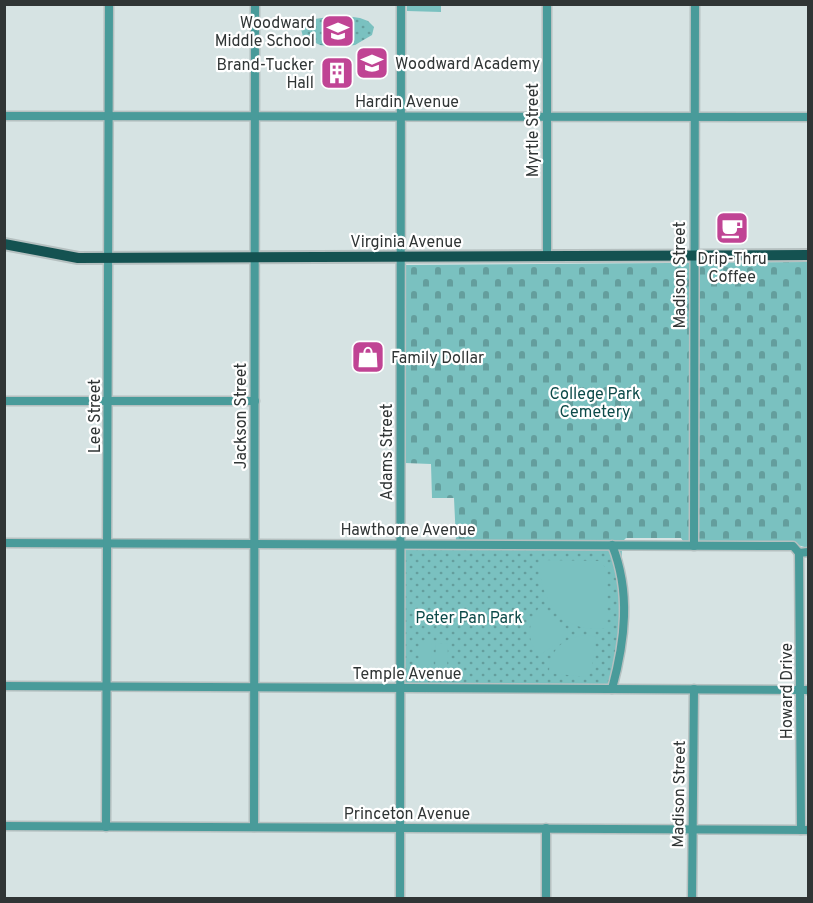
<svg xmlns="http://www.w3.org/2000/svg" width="813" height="903" font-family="Overpass,sans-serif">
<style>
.grass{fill:url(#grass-dots)}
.cemetery{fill:url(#cemetery-stones)}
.pitch{fill:#7ac1c0}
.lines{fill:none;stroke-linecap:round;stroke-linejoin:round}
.minor-casing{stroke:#b5c0c0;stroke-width:11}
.major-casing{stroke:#b5c0c0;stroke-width:14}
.minor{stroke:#499b9a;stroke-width:8}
.major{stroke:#145251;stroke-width:10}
.labels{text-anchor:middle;stroke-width:4.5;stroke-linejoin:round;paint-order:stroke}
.poi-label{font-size:16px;fill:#303535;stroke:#fff;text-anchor:end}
.street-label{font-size:16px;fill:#303535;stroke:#fff}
.park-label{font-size:16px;fill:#0c4a49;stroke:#fff}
</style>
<defs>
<pattern id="grass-dots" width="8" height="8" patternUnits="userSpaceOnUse" patternTransform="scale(1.5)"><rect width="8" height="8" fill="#7ac1c0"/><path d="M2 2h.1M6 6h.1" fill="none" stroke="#649e9d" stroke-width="1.8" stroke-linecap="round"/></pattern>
<pattern id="cemetery-stones" width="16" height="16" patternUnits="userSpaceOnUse" patternTransform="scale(1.5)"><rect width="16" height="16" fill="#7ac1c0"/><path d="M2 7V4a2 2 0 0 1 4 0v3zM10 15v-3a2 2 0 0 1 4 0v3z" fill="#649e9d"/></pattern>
</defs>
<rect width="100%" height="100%" fill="#d6e3e3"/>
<g class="grass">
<polygon points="339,15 360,18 368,21 374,27 372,35 355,45 339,47"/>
<polygon points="335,16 336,47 320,45 303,37 301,29 306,22 315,19"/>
<polygon points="398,543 622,546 619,652 613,684 398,690"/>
</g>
<polygon class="cemetery" points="808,262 808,548 787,542 683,541 681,538 626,538 623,541 456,541 454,498 432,498 431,464 405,463 405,265"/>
<g class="pitch">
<polygon points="407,5 441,5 441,12 407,11"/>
<path d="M539,560L599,561L605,567V628C561,635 539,598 539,560Z"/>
<path d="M541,605L567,629L568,635L539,656C525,639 528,621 541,605Z"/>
<path d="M587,635L596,637L591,673L586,677L549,673C549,649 564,637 587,635Z"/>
<polygon points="420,643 432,643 431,669 419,669"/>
<polygon points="436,643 448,644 447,669 435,669"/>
</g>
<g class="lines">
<g class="minor-casing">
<g id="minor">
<polyline points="4,116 808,117"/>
<polyline points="547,255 547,4"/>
<polyline points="4,401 255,401"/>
<polyline points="4,543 793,546 799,553 808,552"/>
<path d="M612,545C631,592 625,641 612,689"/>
<polyline points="694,546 695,4"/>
<polyline points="799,553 801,830"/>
<polyline points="4,686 808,690"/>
<polyline points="4,826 808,830"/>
<polyline points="106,827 109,4"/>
<polyline points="254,827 255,4"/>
<polyline points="546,828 546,898"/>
<polyline points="400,898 401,4"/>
<polyline points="692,898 694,689"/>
</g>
</g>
<g class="major-casing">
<polyline id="major" points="4,244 78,258 808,255"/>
</g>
<use href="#minor" class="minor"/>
<use href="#major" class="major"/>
</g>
<defs>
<g id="school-square" transform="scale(1.725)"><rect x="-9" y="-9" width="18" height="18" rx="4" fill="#c04494" stroke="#fff"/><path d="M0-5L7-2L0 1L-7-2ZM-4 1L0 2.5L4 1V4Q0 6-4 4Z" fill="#fff"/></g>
<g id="building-square" transform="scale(1.725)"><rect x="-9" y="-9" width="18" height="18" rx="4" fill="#c04494" stroke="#fff"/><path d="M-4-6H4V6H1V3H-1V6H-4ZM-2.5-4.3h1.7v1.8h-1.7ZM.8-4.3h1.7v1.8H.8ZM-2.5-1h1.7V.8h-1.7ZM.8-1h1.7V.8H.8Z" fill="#fff"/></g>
<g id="cafe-square" transform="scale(1.725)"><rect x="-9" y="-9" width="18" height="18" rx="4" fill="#c04494" stroke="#fff"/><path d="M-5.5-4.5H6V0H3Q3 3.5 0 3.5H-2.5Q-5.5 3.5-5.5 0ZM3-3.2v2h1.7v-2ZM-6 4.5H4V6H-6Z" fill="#fff"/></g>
<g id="shop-square" transform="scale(1.725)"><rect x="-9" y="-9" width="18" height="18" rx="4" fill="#c04494" stroke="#fff"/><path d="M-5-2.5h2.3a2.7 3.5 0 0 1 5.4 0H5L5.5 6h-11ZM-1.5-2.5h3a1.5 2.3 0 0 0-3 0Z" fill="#fff"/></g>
</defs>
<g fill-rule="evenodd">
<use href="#school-square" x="338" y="31"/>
<use href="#school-square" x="372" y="63"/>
<use href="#building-square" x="337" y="73"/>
<use href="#cafe-square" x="732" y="228"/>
<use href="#shop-square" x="368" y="357"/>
</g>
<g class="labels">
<g class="poi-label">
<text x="315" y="28">Woodward<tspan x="315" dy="18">Middle School</tspan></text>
<text x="395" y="69" text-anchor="start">Woodward Academy</text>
<text x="314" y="70">Brand-Tucker<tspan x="314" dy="18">Hall</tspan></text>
<text x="732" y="264" text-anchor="middle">Drip-Thru<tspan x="732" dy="18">Coffee</tspan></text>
<text x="391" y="363" text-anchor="start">Family Dollar</text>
</g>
<g class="street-label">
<text x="407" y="107">Hardin Avenue</text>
<text transform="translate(532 130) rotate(-90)" y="6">Myrtle Street</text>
<text x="406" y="247">Virginia Avenue</text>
<text transform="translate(679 275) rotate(-90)" y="6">Madison Street</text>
<text transform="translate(94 416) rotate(-90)" y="6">Lee Street</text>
<text transform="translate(240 416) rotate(-90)" y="6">Jackson Street</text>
<text transform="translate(386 452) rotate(-90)" y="6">Adams Street</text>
<text x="408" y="535">Hawthorne Avenue</text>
<text x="407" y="679">Temple Avenue</text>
<text transform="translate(786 691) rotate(-90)" y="6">Howard Drive</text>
<text transform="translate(678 794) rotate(-89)" y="6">Madison Street</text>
<text x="407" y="819">Princeton Avenue</text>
</g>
<g class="park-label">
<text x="595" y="399">College Park<tspan x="595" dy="18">Cemetery</tspan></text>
<text x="469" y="623">Peter Pan Park</text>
</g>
</g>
<rect width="813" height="903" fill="none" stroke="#303535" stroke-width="12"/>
</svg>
